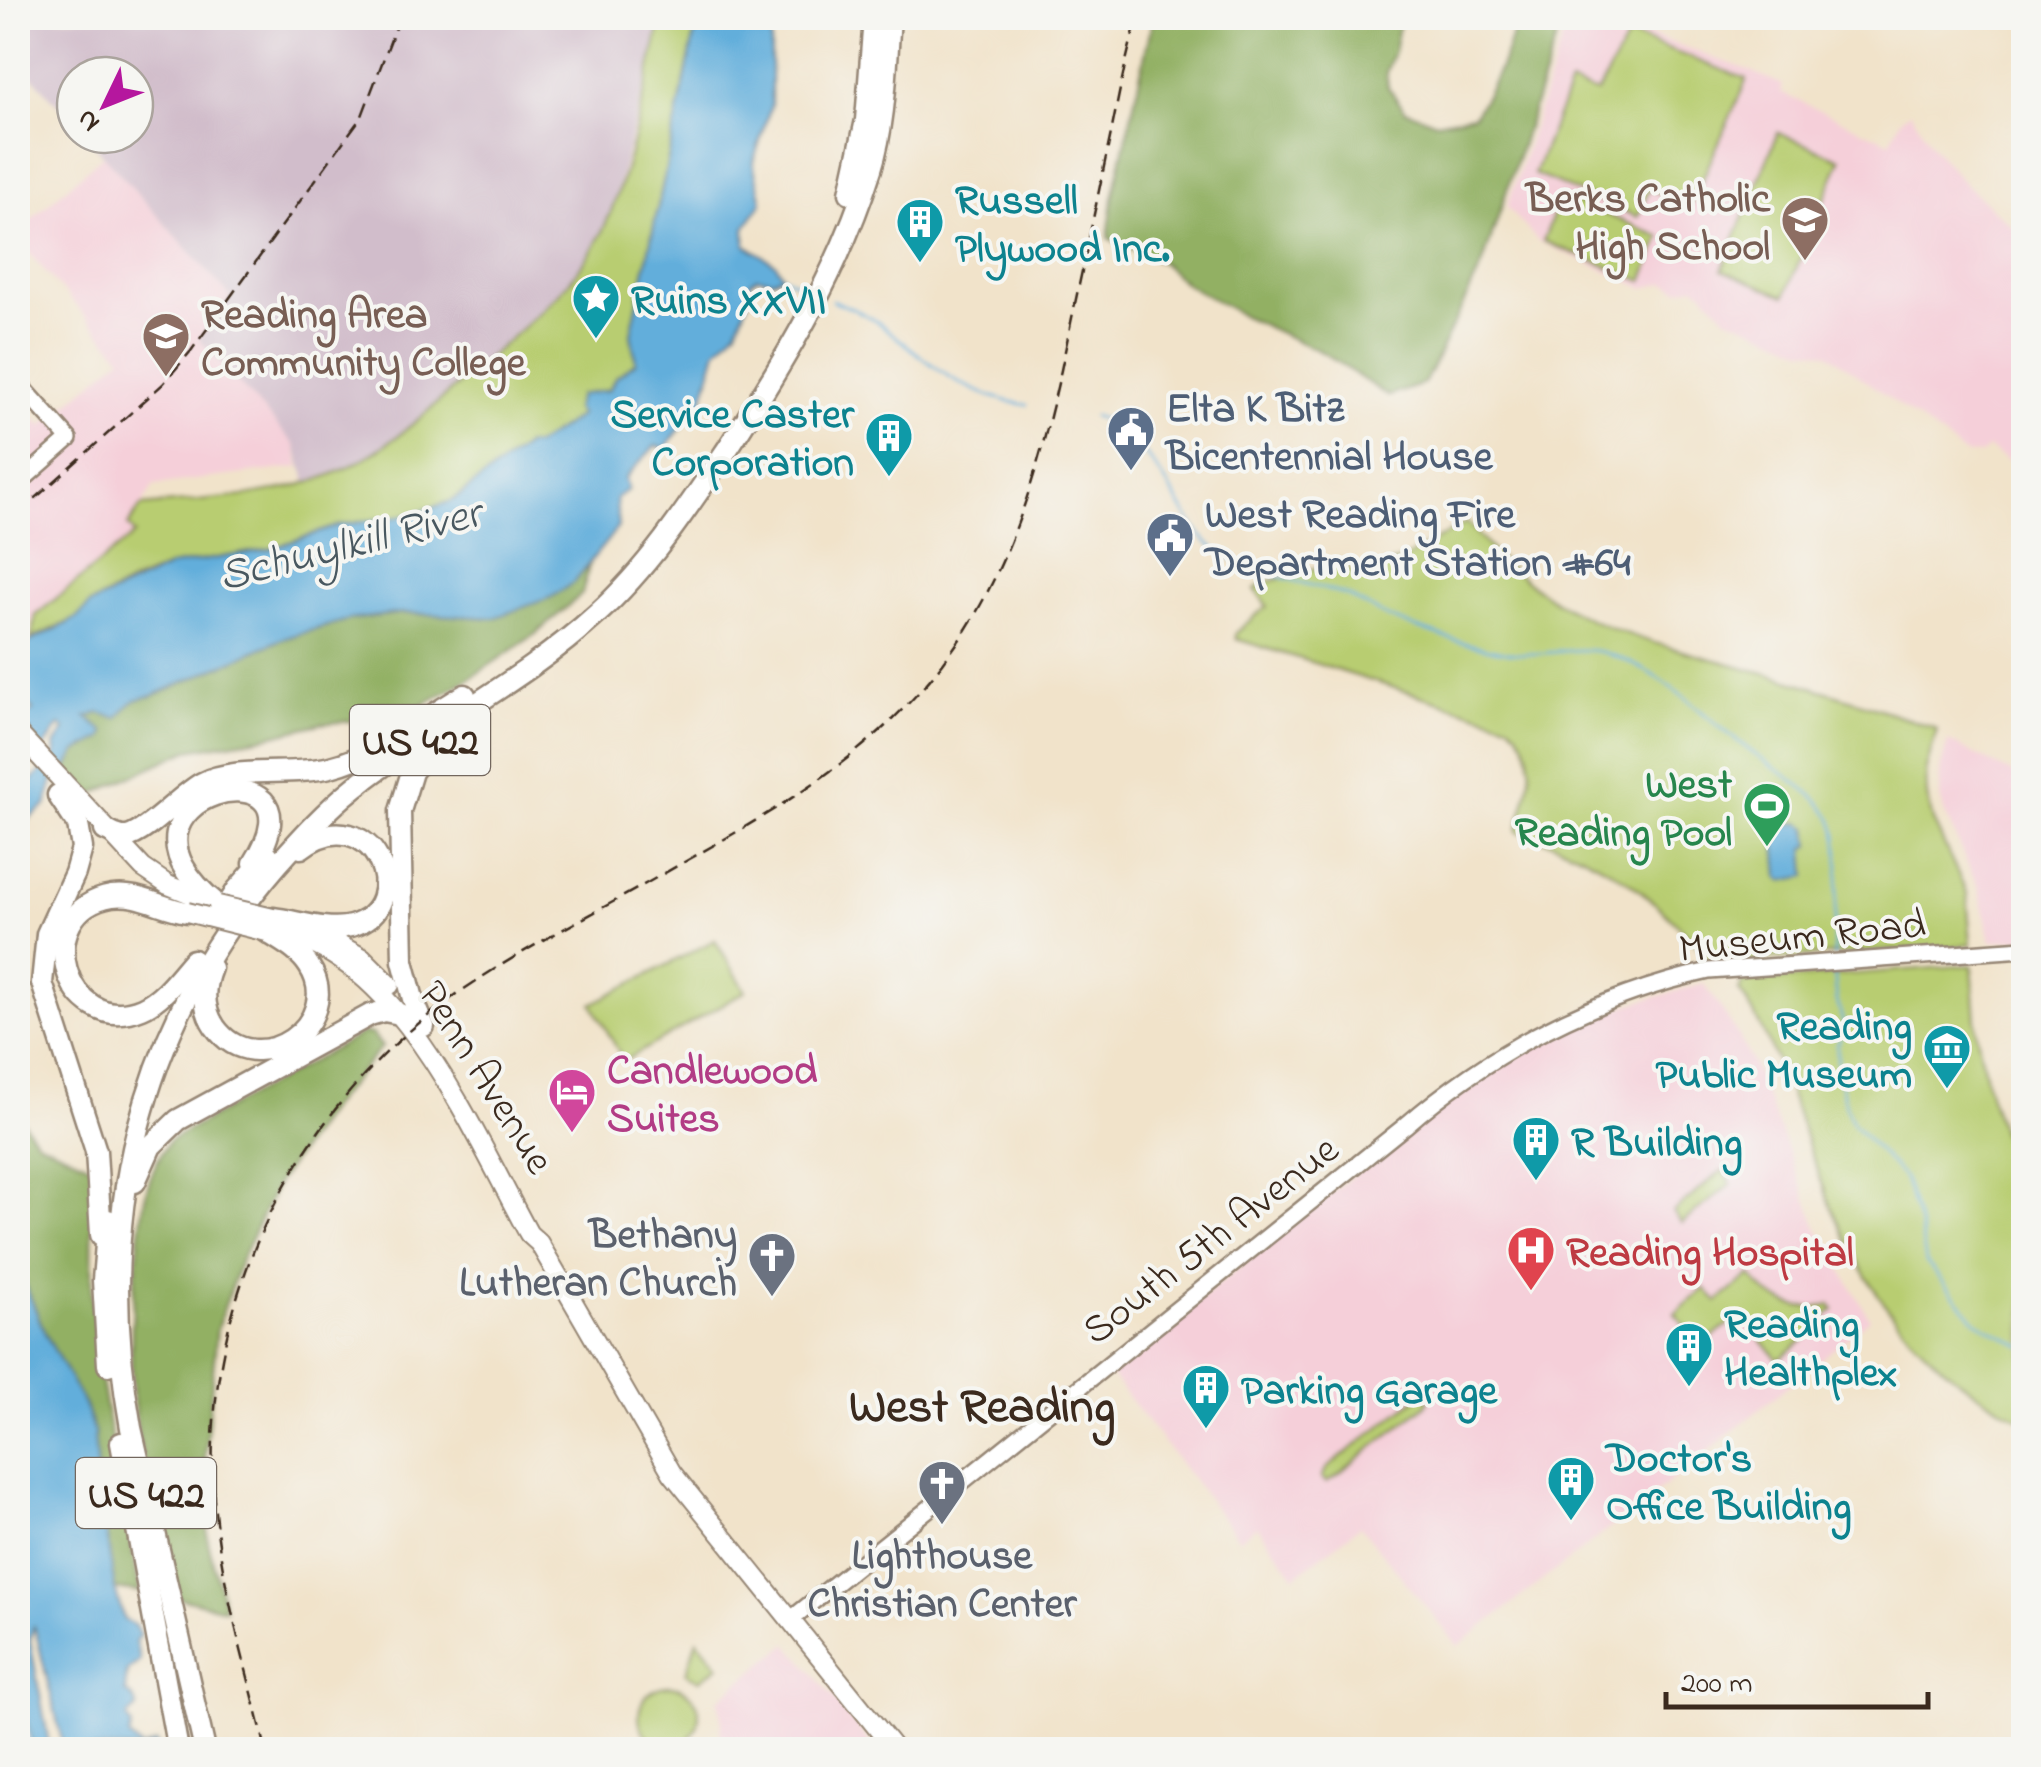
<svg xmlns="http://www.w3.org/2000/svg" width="2041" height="1767" font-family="'Indie Flower',sans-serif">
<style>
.built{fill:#f5cfd9}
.industrial{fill:#d1bdcb}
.green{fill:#b8cd71;stroke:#7a7c48;stroke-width:2.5}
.forest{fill:#92b063;stroke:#666d40;stroke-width:2.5}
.water{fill:#62aedb;stroke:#4e6c7c;stroke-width:2.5}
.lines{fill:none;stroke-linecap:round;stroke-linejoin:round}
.stream{stroke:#62aedb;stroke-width:2.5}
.secondary-casing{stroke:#968674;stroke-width:20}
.primary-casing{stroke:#968674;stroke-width:22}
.highway-casing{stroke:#968674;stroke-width:25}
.secondary{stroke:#fff;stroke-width:15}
.primary{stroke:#fff;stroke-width:18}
.highway{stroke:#fff;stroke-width:20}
.rail{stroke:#3b2a1e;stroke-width:2.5;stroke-dasharray:15 8;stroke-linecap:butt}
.primary-bridge-casing{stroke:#968674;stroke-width:22;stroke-linecap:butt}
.primary-bridge{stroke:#fff;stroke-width:18}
.labels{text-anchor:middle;stroke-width:8;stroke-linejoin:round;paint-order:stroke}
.shield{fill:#f6f6f2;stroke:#73675e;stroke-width:2.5}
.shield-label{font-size:40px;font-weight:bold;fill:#3b2a1e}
.education-label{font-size:42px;font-weight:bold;fill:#785e54;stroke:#f6f6f2;text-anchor:end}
.culture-label{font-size:42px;font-weight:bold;fill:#0d838f;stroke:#f6f6f2;text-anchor:start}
.service-label{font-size:42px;font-weight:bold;fill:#4e5e75;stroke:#f6f6f2;text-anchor:start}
.leisure-label{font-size:42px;font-weight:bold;fill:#27864d;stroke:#f6f6f2;text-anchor:end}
.street-label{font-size:42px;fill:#3b2a1e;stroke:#f6f6f2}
.hotel-label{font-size:42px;font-weight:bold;fill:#b23c85;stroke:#f6f6f2;text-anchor:start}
.worship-label{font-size:42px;font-weight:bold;fill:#5b616d;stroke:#f6f6f2;text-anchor:end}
.health-label{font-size:42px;font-weight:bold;fill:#be3a42;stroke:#f6f6f2;text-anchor:start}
.water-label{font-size:45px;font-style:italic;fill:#495860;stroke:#f6f6f2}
.quarter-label{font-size:48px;font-weight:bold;fill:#3b2a1e;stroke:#f6f6f2}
</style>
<rect width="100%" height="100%" fill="#f6f6f2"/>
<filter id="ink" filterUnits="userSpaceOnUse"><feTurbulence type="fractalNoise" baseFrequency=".01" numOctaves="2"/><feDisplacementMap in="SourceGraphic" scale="20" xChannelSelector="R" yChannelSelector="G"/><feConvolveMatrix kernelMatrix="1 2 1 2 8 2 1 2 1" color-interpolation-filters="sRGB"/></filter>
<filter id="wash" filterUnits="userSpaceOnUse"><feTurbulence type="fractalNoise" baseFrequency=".0048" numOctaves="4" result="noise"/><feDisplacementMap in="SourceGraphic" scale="40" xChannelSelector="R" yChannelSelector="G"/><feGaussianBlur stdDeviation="2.25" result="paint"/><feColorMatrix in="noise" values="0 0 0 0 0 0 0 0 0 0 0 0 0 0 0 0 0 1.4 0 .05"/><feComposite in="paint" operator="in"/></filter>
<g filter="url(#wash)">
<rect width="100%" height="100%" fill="#f1e3ca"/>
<g class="built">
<polygon points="1569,18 1602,18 1748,70 1783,85 1781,93 1890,142 1901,119 1911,112 1932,146 1962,181 2023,236 2023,470 1988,448 1981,454 1966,455 1827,352 1803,349 1725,316 1704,292 1695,286 1679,289 1665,283 1644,288 1538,241 1507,207"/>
<polygon points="103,155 230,296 199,339 295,445 300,467 154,485 129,526 135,534 18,632 18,400 42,426 122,357 18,241 18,231"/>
<polygon points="1948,741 2023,779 2023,939 1991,941 1979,889 1945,815 1940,797 1941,767"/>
<polygon points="1704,983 1738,1035 1755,1068 1819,1230 1870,1319 1690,1466 1458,1646 1360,1526 1295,1576 1257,1526 1239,1539 1109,1373 1440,1105 1535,1043 1586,1017"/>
<polygon points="787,1644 801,1658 875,1749 715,1749 713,1747 720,1736 722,1719 718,1700"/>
</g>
<polygon class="industrial" points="21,18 256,18 262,24 269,18 662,18 612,210 590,254 575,275 540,311 391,442 361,461 307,483 295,445 199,339 230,296 85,135 135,135 135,75 75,75 75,124 18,60 18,20"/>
<g class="green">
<path d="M662,18H698L631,334L636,362L615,378L609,390L579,395L581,415L535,446L527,445L452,501L408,515L340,525L270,549L171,566L139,579L89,605L82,616L31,639L36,615L135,534L128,526L141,506C202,500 270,498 328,476C386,454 430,409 475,369C522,328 576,288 603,230C632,169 645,84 662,18Z"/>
<polygon points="1629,35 1747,79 1691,205 1649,189 1638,217 1534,174 1570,84 1597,93"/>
<polygon points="1778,133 1841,159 1785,296 1722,270"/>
<polygon points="1561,196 1661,237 1643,281 1543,241"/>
<path d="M1467,522C1548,625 1642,639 1761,672C1821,689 1879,708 1937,729L1926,769L1927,796L1933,821L1967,893L1971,945L1717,963L1710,959C1648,889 1608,859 1517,831C1527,793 1545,752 1508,723L1236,639V632L1267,606L1255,589L1264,583L1344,560L1353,576L1404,559Z"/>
<polygon points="715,940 746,991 624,1061 592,1004"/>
<path d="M1972,965L1977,1035L1989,1093L2003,1137L2023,1179V1420C1903,1358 1855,1276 1810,1151C1790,1094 1773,1040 1739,990L1744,982Z"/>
<polygon points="1723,1170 1731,1184 1682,1223 1673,1212"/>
<path d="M1751,1275C1768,1300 1800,1315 1830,1304L1834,1310L1825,1317L1827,1322L1778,1360L1740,1315L1702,1346L1675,1314L1705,1288L1717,1302Z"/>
<polygon points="1423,1393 1429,1401 1426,1405 1335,1477 1327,1482 1322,1478 1326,1469"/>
<polygon points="697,1639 719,1666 700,1680 686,1673"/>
<circle cx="669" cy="1716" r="30"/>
</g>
<g class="forest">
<path d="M1153,18H1400L1394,52L1386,72L1388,87L1405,110L1436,122L1474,115C1494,84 1509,53 1516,18H1563L1482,266L1424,384L1388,396L1322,352L1245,317L1186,284L1161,262L1108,238L1113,198Z"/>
<path d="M589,566L582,594L537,633L469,679L403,716L320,724L265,737L188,750L89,796L66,772L76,752L103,738L104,732L84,717C106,711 130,698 152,696L282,639L348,620L403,613L494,618L574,582Z"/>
<path d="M363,1033L372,1034L382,1047L330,1108L278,1182L239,1264L217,1329L205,1458L208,1542L225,1609L179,1598C162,1527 135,1453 132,1380C130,1337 133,1293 138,1250C142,1208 145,1176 169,1141Z"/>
<polygon points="18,1115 37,1141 93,1166 92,1296 101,1382 140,1592 115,1589 97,1476 94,1432 84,1404 45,1333 18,1267"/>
</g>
<g class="water">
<path d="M698,18H771V105L753,163L762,202L745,228L746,245L776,264L782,275L773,280L757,277L751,282L749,299L737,329L717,350L703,400L665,448L655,446L625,478L628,490L616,498L618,527L574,582L552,597L494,618L403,613L348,620L282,639L152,696C134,698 128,704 118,718L99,713L86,717L105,732L103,738L76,752L65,772L53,780L46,806L30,818L18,839V783L29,784L56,755L55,745L65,730L60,725L47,744L18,772V725L33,710L23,700L18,704V649C39,633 74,627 89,605L171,566L270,549L340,525L408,515L452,501L527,445L535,446L580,415L575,409L579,395L609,390L615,378L636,362L631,334Z"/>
<polygon points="1800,823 1808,828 1810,846 1805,848 1807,876 1782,881 1779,878 1775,828 1778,825"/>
<polygon points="18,1267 45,1333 84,1404 94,1432 97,1476 115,1589 124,1620 134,1625 140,1635 135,1641 140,1661 127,1671 125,1692 133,1698 137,1708 127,1717 132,1726 129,1737 142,1748 156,1743 159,1749 64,1749 34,1625 30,1640 50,1749 34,1749 18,1684"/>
</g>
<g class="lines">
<g class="stream">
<polyline points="783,276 799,284"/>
<path d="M832,300C847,307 866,313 880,324C931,363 960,395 1027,405"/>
<path d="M1093,416C1146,431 1169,495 1201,536C1236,574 1300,579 1347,596C1363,603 1378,614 1395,620C1432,634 1471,647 1511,653C1542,658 1573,645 1602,652C1661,668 1705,718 1753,753C1774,769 1823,796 1833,821C1847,855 1831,918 1834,957"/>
<polyline points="1834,970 1837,1001 1845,1030 1837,1045 1838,1073 1847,1110 1853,1124 1904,1178 1920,1227 1926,1262 1977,1322 2024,1347"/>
<polyline points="22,1702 32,1750"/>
</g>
</g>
</g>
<g filter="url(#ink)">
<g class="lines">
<g class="secondary-casing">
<g id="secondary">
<polyline points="18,382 69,439 18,484"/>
<path d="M790,1620L1405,1126C1492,1050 1596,996 1709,971L2024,949"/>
</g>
</g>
<g class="primary-casing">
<g id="primary">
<polyline points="18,733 143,868 168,885 218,905"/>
<path d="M273,932C399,951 473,1133 529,1234L539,1243L672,1473L895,1750"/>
<polyline points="323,936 363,958 390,985"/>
</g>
</g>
<g class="highway-casing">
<g id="highway">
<polyline points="850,193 866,120 874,18"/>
<polyline points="58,795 78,825 82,848 75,873 47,934 42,983 96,1151 101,1235"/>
<path d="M105,830C112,833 119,838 127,837C147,833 181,794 202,783C237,765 291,777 330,767C378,755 422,720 465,695"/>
<path d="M218,905C80,794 335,737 254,863"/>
<path d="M187,912C161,908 138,892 112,896C28,910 65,1040 142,1008C163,999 178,977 193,960"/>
<path d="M273,918C297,921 328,932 351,926C420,907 372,794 301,848"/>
<polyline points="219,919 237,890 268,855"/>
<path d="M211,968C203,988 202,1008 215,1027C257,1085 346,1022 309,966C299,950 282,942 267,932"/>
<polyline points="424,1026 413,999 403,961 400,811 412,772 438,738"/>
<polyline points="135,1182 151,1146 178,1120 370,1015 384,1011 400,1014"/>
<polyline points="108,1220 103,1280 108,1365"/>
<polyline points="121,1443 178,1750"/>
<path d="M205,1750L131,1428C93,1221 138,1026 277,865C301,838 326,810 355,787C432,726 524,681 597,614C649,567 689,506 728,448C786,359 839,271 871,169C886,121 886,67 890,18"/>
</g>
</g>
<use href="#secondary" class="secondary"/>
<use href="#primary" class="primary"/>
<use href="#highway" class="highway"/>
<g class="rail">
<polyline points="18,514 163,384 191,351 362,116 399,18"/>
<path d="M266,1750C247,1668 220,1584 214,1500C200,1311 287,1123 438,1008C502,959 577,923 647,883C756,821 865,765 943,663C1009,575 1037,476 1061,370C1076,298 1092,225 1107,152C1117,107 1124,61 1138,18"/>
</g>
<g class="primary-bridge-casing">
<g id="primary-bridge">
<polyline points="218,905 273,918"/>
<polyline points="187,912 267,932"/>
</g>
</g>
<use href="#primary-bridge" class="primary-bridge"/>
</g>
</g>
<defs>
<g id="school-pin" transform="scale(2.5)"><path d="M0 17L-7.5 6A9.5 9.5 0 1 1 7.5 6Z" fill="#8d6e63" stroke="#f6f6f2"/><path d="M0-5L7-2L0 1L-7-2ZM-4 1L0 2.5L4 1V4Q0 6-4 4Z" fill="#fff"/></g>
<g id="building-pin" transform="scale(2.5)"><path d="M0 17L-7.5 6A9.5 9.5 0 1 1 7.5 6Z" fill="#0f9aa8" stroke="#f6f6f2"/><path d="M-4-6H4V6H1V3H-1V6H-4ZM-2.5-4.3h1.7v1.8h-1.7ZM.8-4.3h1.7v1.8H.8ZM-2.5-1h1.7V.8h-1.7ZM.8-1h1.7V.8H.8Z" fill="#fff"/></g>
<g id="sight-pin" transform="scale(2.5)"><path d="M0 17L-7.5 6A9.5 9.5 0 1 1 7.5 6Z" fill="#0f9aa8" stroke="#f6f6f2"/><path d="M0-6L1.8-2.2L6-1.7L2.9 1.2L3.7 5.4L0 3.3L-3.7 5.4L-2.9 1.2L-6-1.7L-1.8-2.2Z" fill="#fff"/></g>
<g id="university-pin" transform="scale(2.5)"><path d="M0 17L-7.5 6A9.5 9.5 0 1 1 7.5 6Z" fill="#8d6e63" stroke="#f6f6f2"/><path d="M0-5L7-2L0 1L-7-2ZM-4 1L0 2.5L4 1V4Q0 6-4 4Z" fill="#fff"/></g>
<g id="civic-pin" transform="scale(2.5)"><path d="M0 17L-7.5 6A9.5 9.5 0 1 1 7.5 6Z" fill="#5c6f8a" stroke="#f6f6f2"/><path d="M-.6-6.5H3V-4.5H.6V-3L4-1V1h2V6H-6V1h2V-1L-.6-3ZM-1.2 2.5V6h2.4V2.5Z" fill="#fff"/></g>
<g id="stadium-pin" transform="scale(2.5)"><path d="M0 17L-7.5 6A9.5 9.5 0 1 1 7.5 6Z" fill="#2e9e5b" stroke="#f6f6f2"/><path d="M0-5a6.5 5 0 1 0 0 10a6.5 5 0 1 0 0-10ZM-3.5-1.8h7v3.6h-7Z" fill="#fff"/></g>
<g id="museum-pin" transform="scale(2.5)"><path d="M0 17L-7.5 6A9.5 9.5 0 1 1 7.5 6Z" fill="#0f9aa8" stroke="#f6f6f2"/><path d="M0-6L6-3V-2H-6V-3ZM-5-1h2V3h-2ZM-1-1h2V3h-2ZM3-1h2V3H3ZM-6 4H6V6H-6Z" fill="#fff"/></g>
<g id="hotel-pin" transform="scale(2.5)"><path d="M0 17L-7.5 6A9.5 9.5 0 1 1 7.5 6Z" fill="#d1479c" stroke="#f6f6f2"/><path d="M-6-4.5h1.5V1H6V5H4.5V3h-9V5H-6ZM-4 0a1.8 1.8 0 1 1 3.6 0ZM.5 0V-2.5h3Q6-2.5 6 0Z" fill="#fff"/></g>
<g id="hospital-pin" transform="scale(2.5)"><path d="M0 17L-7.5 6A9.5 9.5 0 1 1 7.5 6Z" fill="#e0444e" stroke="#f6f6f2"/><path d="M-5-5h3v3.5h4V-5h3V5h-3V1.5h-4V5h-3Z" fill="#fff"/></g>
<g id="church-pin" transform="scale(2.5)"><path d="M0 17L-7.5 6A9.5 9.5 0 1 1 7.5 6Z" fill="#6b7280" stroke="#f6f6f2"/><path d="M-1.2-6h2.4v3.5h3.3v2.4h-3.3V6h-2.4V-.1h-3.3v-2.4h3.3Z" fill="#fff"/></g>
</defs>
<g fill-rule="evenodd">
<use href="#school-pin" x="1805" y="220"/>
<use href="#building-pin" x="920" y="222"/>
<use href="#sight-pin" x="596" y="298"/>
<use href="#university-pin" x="166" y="336"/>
<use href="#civic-pin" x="1131" y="430"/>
<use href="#building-pin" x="889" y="436"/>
<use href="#civic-pin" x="1170" y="536"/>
<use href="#stadium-pin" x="1767" y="806"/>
<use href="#museum-pin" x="1947" y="1048"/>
<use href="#hotel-pin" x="572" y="1092"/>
<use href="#building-pin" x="1536" y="1140"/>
<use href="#hospital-pin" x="1531" y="1250"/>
<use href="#church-pin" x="772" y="1256"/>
<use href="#building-pin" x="1689" y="1346"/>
<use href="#building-pin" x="1206" y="1388"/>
<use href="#building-pin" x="1571" y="1480"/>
<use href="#church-pin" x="942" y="1484"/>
</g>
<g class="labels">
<g class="shield">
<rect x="350" y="705" width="140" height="70" rx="8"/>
<rect x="76" y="1458" width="140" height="70" rx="8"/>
</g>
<g class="shield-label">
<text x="420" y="754">US 422</text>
<text x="146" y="1507">US 422</text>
</g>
<g class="education-label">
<text x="1770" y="211">Berks Catholic<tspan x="1770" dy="48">High School</tspan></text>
<text x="201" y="327" text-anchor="start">Reading Area<tspan x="201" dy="48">Community College</tspan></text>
</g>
<g class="culture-label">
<text x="955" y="213">Russell<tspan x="955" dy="48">Plywood Inc.</tspan></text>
<text x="631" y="313">Ruins XXVII</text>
<text x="854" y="427" text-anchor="end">Service Caster<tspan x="854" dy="48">Corporation</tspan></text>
<text x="1912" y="1039" text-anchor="end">Reading<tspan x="1912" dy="48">Public Museum</tspan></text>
<text x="1571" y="1155">R Building</text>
<text x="1724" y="1337">Reading<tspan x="1724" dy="48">Healthplex</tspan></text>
<text x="1241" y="1403">Parking Garage</text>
<text x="1606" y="1471">Doctor's<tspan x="1606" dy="48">Office Building</tspan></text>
</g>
<g class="service-label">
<text x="1166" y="421">Elta K Bitz<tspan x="1166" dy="48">Bicentennial House</tspan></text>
<text x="1205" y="527">West Reading Fire<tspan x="1205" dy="48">Department Station #64</tspan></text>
</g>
<g class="leisure-label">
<text x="1732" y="797">West<tspan x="1732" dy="48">Reading Pool</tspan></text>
</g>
<g class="street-label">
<text transform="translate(1802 934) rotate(-6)" y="15">Museum Road</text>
<text transform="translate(488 1076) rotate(58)" y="15">Penn Avenue</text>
<text transform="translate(1209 1238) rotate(-38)" y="15">South 5th Avenue</text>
</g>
<g class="hotel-label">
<text x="607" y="1083">Candlewood<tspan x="607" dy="48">Suites</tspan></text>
</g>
<g class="worship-label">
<text x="737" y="1247">Bethany<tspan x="737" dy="48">Lutheran Church</tspan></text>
<text x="942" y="1568" text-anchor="middle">Lighthouse<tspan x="942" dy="48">Christian Center</tspan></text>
</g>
<g class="health-label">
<text x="1566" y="1265">Reading Hospital</text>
</g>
<g class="water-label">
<text transform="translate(349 542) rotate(-14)" y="16">Schuylkill River</text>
</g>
<g class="quarter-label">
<text x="982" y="1421">West Reading</text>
</g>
</g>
<rect width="2041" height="1767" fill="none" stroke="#f6f6f2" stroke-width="60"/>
<g transform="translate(105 105) rotate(227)"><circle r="48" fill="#f6f6f2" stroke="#aba49d" stroke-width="2.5"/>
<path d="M0-8L18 38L0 25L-18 38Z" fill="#b5179e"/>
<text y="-15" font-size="28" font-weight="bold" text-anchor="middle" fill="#3b2a1e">N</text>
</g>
<path d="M1666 1692v15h262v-15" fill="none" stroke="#3b2a1e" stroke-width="5"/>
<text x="1681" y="1692" font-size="30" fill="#3b2a1e" stroke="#f6f6f2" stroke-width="8" paint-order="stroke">200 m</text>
</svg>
